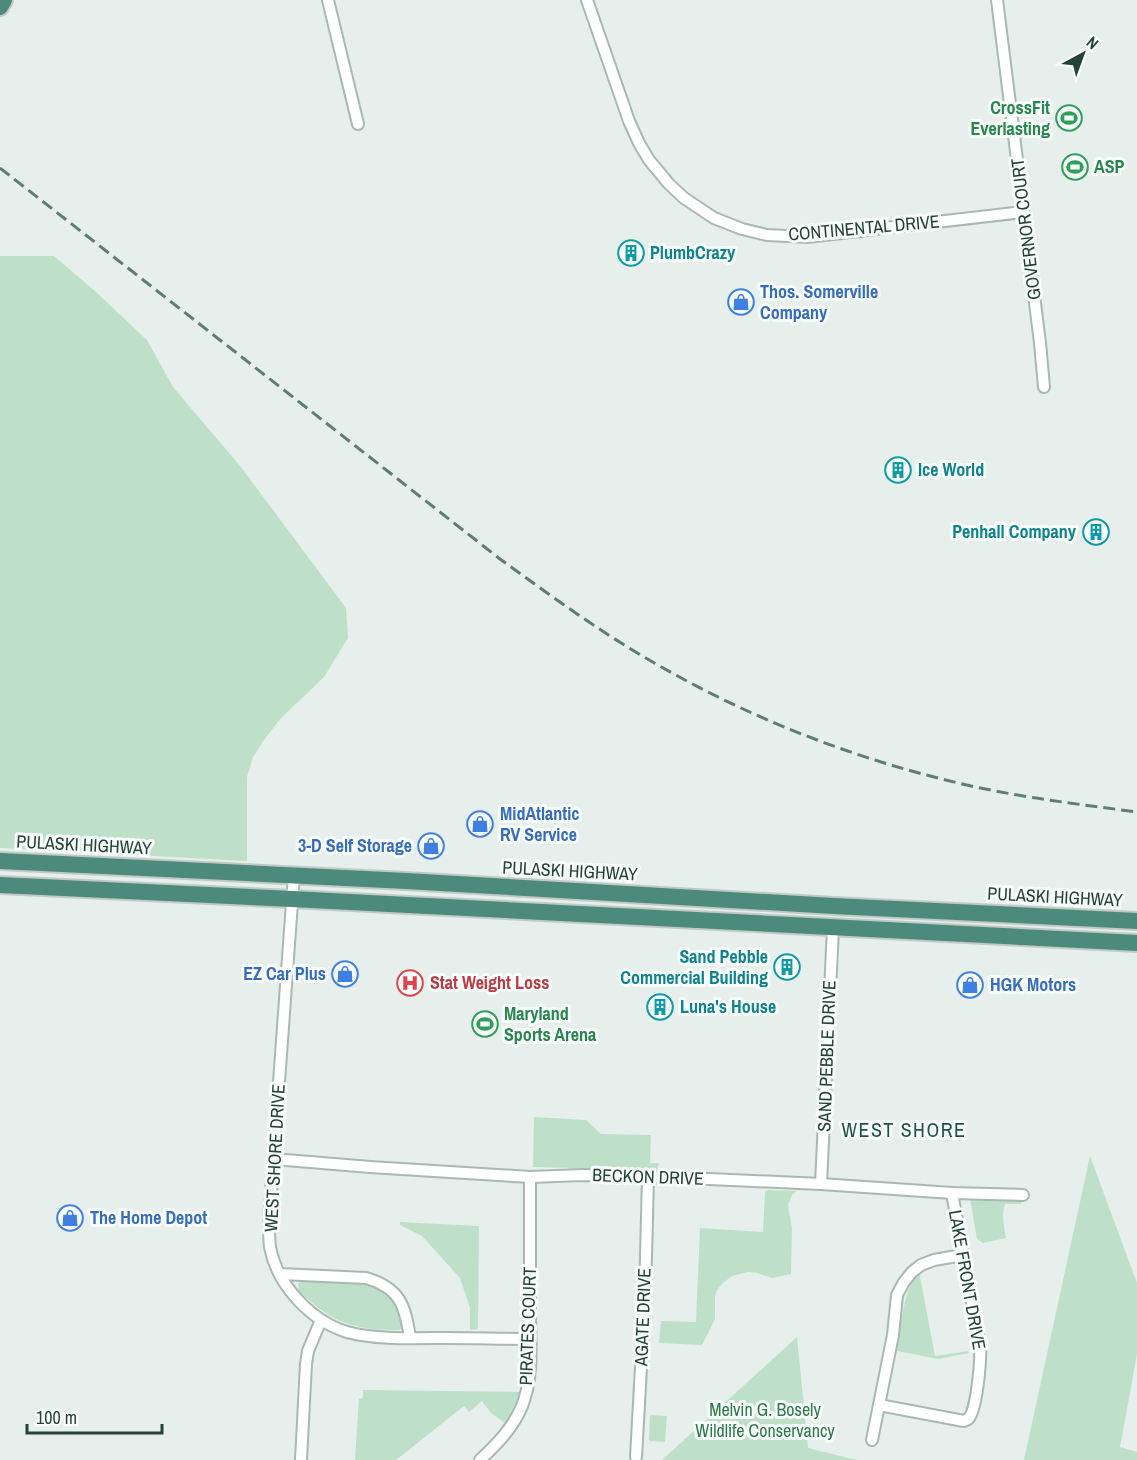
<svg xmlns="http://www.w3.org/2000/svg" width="1137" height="1460" font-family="'Archivo Narrow',sans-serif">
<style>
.green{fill:#bfe0c8}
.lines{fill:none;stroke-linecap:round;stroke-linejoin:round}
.minor-casing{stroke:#a8b8b2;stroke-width:14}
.trunk-casing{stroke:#c2cac8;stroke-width:20}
.minor{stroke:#fff;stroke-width:10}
.trunk{stroke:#4c8a7c;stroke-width:16}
.rail{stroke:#5f7d75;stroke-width:3;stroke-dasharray:12 6;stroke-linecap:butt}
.labels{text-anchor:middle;stroke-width:6;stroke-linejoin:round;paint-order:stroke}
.leisure-label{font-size:18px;font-weight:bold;fill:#27864d;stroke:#f7fbf9;text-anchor:start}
.street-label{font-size:18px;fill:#24423a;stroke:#f7fbf9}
.culture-label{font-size:18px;font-weight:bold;fill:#0d838f;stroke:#f7fbf9;text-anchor:start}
.shop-label{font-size:18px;font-weight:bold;fill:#366cbe;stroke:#f7fbf9;text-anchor:start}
.health-label{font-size:18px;font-weight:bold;fill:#be3a42;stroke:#f7fbf9;text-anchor:start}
.park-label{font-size:18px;fill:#2d7a4b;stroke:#f7fbf9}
.neighbourhood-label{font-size:20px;letter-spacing:1.5px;fill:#1f5548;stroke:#f7fbf9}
</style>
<rect width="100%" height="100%" fill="#e6efeb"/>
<g class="green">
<polygon points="0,256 54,256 96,292 147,340 173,387 241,467 346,608 348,638 324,677 280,719 264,740 253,757 247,777 247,861 0,848"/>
<polygon points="534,1117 586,1120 601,1134 651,1135 650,1163 659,1163 657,1170 533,1167"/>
<polygon points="1090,1156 1137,1283 1137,1354 1120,1447 1137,1452 1137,1460 1024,1460"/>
<polygon points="768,1190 797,1191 792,1195 788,1205 792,1228 791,1274 772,1278 757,1273 748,1272 732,1276 723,1283 717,1290 715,1296 715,1319 702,1345 659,1343 661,1321 696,1322 700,1228 763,1232 765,1192"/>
<path d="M970,1198L1021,1201V1204H1005C1001,1215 1004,1226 1006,1238L983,1243L977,1239Z"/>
<polygon points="400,1222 479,1226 478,1329 470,1330 470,1308 460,1278 422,1236 400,1225"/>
<path d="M919,1272L935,1356L968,1351L969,1353L938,1359L897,1351C901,1327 903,1289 919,1272Z"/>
<path d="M302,1280L372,1283L392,1295L405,1324L402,1328L399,1330C354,1330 332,1323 299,1291L298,1284Z"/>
<polygon points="797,1337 808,1448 857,1460 662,1460"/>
<polygon points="363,1390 520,1392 515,1407 506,1424 491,1413 482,1401 469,1412 464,1406 396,1460 355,1460 359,1399 363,1398"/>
<polygon points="650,1415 667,1416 665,1442 649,1441"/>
</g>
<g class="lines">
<g class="minor-casing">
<g id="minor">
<polyline points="328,0 358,124"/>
<polyline points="587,0 629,121 639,143 649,160 669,184 684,198 714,218 742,229 767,235 807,237 1023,212"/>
<polyline points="997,0 1040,343 1044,387"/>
<path d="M294,875L269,1220C269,1229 269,1239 270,1247C277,1285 311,1321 347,1332C375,1340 418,1338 447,1338C475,1338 502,1339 530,1339"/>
<polyline points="274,1159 370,1167 530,1177 583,1175 709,1179 821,1184 952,1193 1023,1195"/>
<polyline points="821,1184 833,928"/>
<path d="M280,1274L366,1278C400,1288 405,1305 410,1338"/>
<path d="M879,1405L964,1421C965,1420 967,1420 968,1419C977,1412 981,1358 980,1346L952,1193"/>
<polyline points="872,1440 893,1335 897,1295 904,1282 912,1272 921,1265 934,1260 963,1255"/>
<polyline points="636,1457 645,1296 648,1177"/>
<polyline points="301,1460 306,1364 308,1351 321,1320"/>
<path d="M480,1460C497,1444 513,1428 522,1406C534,1376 530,1342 530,1310C530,1266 530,1221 530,1177"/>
</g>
</g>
<g class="trunk-casing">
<g id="trunk">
<polyline points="0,7 4,0"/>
<polyline points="0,861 406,881 834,906 1137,921"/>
<polyline points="0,885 292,899 1137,943"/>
</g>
</g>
<use href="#minor" class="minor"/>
<use href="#trunk" class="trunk"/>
<path class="rail" d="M0,168L500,559C551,596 603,634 658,665C752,719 853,758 958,783C1017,797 1077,804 1137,812"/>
</g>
<defs>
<g id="stadium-ring" transform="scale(1.35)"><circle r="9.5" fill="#f7fbf9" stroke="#2e9e5b" stroke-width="1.5"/><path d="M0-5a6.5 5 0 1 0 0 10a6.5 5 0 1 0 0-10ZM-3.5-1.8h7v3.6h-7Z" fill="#2e9e5b"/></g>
<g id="building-ring" transform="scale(1.35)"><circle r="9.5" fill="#f7fbf9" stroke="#0f9aa8" stroke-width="1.5"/><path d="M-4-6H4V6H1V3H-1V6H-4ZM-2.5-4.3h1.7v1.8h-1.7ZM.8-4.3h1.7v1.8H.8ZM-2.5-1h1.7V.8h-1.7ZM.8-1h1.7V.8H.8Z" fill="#0f9aa8"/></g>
<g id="shop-ring" transform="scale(1.35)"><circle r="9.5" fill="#f7fbf9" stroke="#3f7fe0" stroke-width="1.5"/><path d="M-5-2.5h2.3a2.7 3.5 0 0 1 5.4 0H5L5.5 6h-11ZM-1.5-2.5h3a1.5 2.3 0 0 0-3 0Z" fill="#3f7fe0"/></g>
<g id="hospital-ring" transform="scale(1.35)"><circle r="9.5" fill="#f7fbf9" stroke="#e0444e" stroke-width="1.5"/><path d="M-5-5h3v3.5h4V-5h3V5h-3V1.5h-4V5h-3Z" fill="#e0444e"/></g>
</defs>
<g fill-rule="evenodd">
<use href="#stadium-ring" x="1069" y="118"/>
<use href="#stadium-ring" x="1075" y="167"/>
<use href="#building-ring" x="631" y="253"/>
<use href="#shop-ring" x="741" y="302"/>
<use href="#building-ring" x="898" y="470"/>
<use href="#building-ring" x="1096" y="532"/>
<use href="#shop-ring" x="480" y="824"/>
<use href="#shop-ring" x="431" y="846"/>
<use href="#building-ring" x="787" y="967"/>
<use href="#shop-ring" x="345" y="974"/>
<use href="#hospital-ring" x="410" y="983"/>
<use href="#shop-ring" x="970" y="985"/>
<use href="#building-ring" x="660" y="1007"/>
<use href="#stadium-ring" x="485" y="1024"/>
<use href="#shop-ring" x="70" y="1218"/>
</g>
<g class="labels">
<g class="leisure-label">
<text x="1050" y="114" text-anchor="end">CrossFit<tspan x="1050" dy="21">Everlasting</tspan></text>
<text x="1094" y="173">ASP</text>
<text x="504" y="1020">Maryland<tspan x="504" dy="21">Sports Arena</tspan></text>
</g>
<g class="street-label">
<text transform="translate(864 228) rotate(-5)" y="6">CONTINENTAL DRIVE</text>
<text transform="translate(1026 229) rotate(-97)" y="6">GOVERNOR COURT</text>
<text transform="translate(84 845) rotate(3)" y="6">PULASKI HIGHWAY</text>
<text transform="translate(570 871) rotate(3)" y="6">PULASKI HIGHWAY</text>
<text transform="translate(1055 897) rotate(3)" y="6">PULASKI HIGHWAY</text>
<text transform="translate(827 1056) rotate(-88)" y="6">SAND PEBBLE DRIVE</text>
<text transform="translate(275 1158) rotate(-87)" y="6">WEST SHORE DRIVE</text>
<text transform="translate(648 1177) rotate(2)" y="6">BECKON DRIVE</text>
<text transform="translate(967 1280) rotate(80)" y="6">LAKE FRONT DRIVE</text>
<text transform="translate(643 1317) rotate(-88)" y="6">AGATE DRIVE</text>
<text transform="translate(528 1326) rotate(-88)" y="6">PIRATES COURT</text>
</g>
<g class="culture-label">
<text x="650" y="259">PlumbCrazy</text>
<text x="918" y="476">Ice World</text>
<text x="1076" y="538" text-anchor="end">Penhall Company</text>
<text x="768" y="963" text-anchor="end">Sand Pebble<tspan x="768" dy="21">Commercial Building</tspan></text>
<text x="680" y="1013">Luna's House</text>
</g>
<g class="shop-label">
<text x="760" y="298">Thos. Somerville<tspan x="760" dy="21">Company</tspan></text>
<text x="500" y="820">MidAtlantic<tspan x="500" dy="21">RV Service</tspan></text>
<text x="412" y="852" text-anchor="end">3-D Self Storage</text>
<text x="326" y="980" text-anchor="end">EZ Car Plus</text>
<text x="990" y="991">HGK Motors</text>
<text x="90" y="1224">The Home Depot</text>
</g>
<g class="health-label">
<text x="430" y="989">Stat Weight Loss</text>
</g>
<g class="park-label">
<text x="765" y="1416">Melvin G. Bosely<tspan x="765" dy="21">Wildlife Conservancy</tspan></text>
</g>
<g class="neighbourhood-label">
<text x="904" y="1137">WEST SHORE</text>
</g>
</g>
<g transform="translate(1083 54) rotate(41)" stroke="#f7fbf9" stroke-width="4.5" paint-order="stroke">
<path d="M0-4.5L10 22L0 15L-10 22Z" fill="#24423a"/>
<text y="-9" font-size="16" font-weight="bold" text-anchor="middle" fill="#24423a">N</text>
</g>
<path d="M27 1424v9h135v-9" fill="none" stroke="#24423a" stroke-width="3"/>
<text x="36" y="1424" font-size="18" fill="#24423a" stroke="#f7fbf9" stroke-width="4.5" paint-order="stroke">100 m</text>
</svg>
